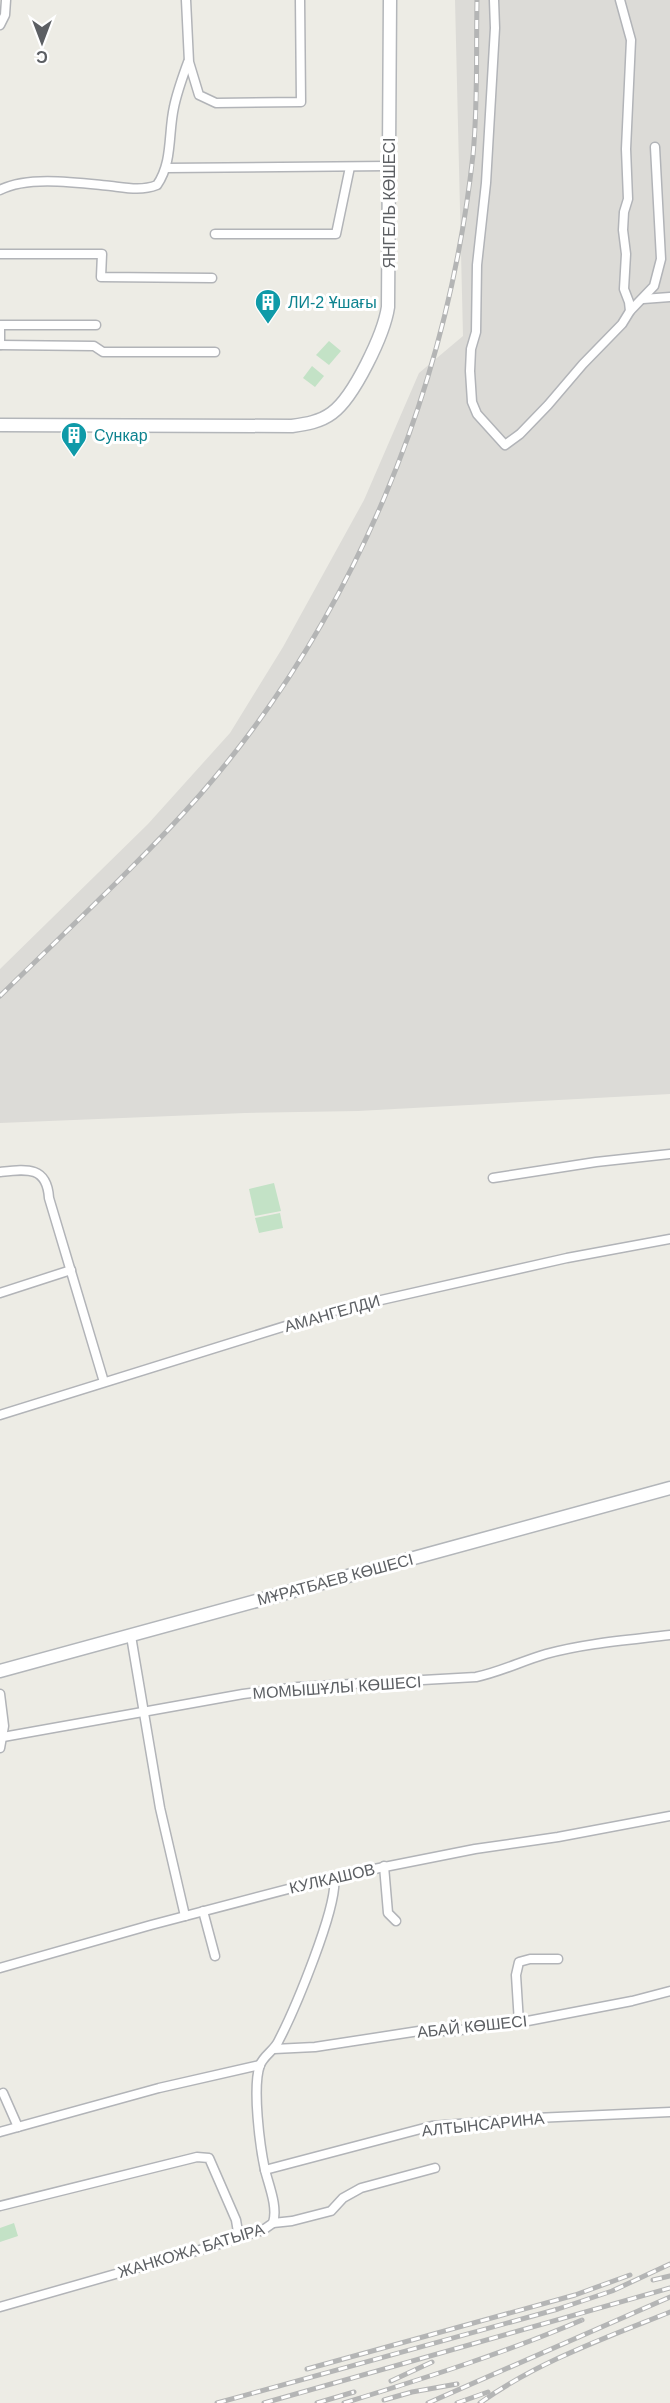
<svg xmlns="http://www.w3.org/2000/svg" width="670" height="2403" font-family="Arial,sans-serif">
<style>
.industrial{fill:#dcdbd7}
.green{fill:#c3e2c6}
.lines{fill:none;stroke-linecap:round;stroke-linejoin:round}
.street-casing{stroke:#b2b4b8;stroke-width:11}
.secondary-casing{stroke:#b3b6ba;stroke-width:15}
.street{stroke:#fff;stroke-width:8}
.secondary{stroke:#fff;stroke-width:12}
.rail-casing{stroke:#b4b5b5;stroke-width:5}
.rail{stroke:#fff;stroke-width:3;stroke-dasharray:9;stroke-linecap:butt}
.labels{text-anchor:middle;stroke-width:6;stroke-linejoin:round;paint-order:stroke}
.street-label{font-size:16px;fill:#5c5f63;stroke:#fff}
.culture-label{font-size:16px;fill:#0d838f;stroke:#fff;text-anchor:start}
</style>
<rect width="100%" height="100%" fill="#edece5"/>
<polygon class="industrial" points="455,0 670,0 670,1094 358,1111 245,1113 0,1123 0,969 148,824 230,733 283,647 364,500 419,373 463,336"/>
<g class="green">
<polygon points="329,341 341,351 329,365 316,355"/>
<polygon points="312,366 324,376 315,387 303,378"/>
<polygon points="274,1183 281,1211 255,1216 249,1189"/>
<polygon points="280,1213 283,1228 259,1233 255,1218"/>
<polygon points="14,2223 18,2236 0,2242 0,2228"/>
</g>
<g class="lines">
<g class="street-casing">
<g id="street">
<polyline points="186,0 189,62 199,95 216,103 301,102 300,0"/>
<polyline points="494,0 495,28 486,183 477,265 476,332 471,349 470,371 472,402 477,414 505,445 520,434 548,405 583,364 622,324 630,311 629,302 624,289 626,254 623,230 624,212 628,199 626,149 631,40 620,0"/>
<polyline points="0,25 5,15 6,0"/>
<polyline points="166,168 389,166"/>
<path d="M0,190C28,175 80,183 111,186C127,188 142,191 157,185C173,162 168,133 174,107C177,92 183,76 188,62"/>
<polyline points="215,234 336,234 350,167"/>
<polyline points="0,254 102,254 101,277 212,278"/>
<polyline points="643,299 670,297"/>
<polyline points="630,311 654,286 661,259 655,147"/>
<polyline points="0,345 94,346 103,352 215,352"/>
<polyline points="0,345 0,325 96,325"/>
<path d="M0,1172C27,1169 47,1166 49,1198L104,1382"/>
<polyline points="493,1178 596,1162 670,1154"/>
<polyline points="0,1293 71,1270"/>
<polyline points="0,1415 337,1310 567,1258 670,1239"/>
<polyline points="131,1636 160,1808 185,1916"/>
<polyline points="0,1694 4,1726 0,1748"/>
<path d="M3,1737L243,1694L298,1687L476,1677C500,1672 522,1661 546,1654C586,1643 629,1640 670,1635"/>
<polyline points="384,1866 388,1913 396,1921"/>
<polyline points="203,1911 215,1956"/>
<polyline points="0,1968 151,1925 334,1877 475,1849 558,1837 670,1816"/>
<polyline points="519,2023 516,1975 519,1962 530,1959 558,1959"/>
<polyline points="274,2049 315,2047 419,2031 452,2031 512,2024 632,2001 670,1991"/>
<polyline points="3,2093 18,2127"/>
<polyline points="0,2132 159,2088 260,2065"/>
<polyline points="265,2170 432,2126 535,2118 670,2112"/>
<polyline points="0,2206 197,2157 209,2158 236,2220 239,2238"/>
<polyline points="273,2223 292,2221 331,2211 343,2198 361,2188 435,2168"/>
<path d="M0,2307L210,2247L263,2230L273,2223C278,2207 269,2186 265,2170C260,2147 252,2087 260,2065C264,2055 275,2050 279,2040C294,2011 339,1905 334,1877"/>
</g>
</g>
<g class="secondary-casing">
<g id="secondary">
<path d="M0,425L292,426C306,424 320,422 332,413C354,397 384,334 388,307L390,0"/>
<polyline points="0,1671 670,1488"/>
</g>
</g>
<use href="#street" class="street"/>
<use href="#secondary" class="secondary"/>
<g class="rail-casing">
<g id="rail">
<path d="M0,996C67,930 137,866 199,796C355,617 447,390 473,155C478,104 476,51 477,0"/>
<polyline points="653,2280 670,2276"/>
<polyline points="307,2369 575,2295 630,2275"/>
<polyline points="391,2381 432,2362"/>
<polyline points="384,2400 412,2392 457,2384"/>
<polyline points="217,2403 558,2309 612,2291 670,2264"/>
<polyline points="264,2403 670,2288"/>
<polyline points="317,2403 354,2392"/>
<path d="M344,2403C425,2378 505,2353 582,2320"/>
<polyline points="428,2403 670,2297"/>
<polyline points="457,2403 488,2392"/>
<path d="M480,2403C537,2362 605,2338 670,2312"/>
</g>
</g>
<use href="#rail" class="rail"/>
</g>
<defs>
<g id="building-pin" transform="scale(1.35)"><path d="M0 17L-7.5 6A9.5 9.5 0 1 1 7.5 6Z" fill="#0f9aa8" stroke="#fff"/><path d="M-4-6H4V6H1V3H-1V6H-4ZM-2.5-4.3h1.7v1.8h-1.7ZM.8-4.3h1.7v1.8H.8ZM-2.5-1h1.7V.8h-1.7ZM.8-1h1.7V.8H.8Z" fill="#fff"/></g>
</defs>
<g fill-rule="evenodd">
<use href="#building-pin" x="268" y="302"/>
<use href="#building-pin" x="74" y="435"/>
</g>
<g class="labels">
<g class="street-label">
<text transform="translate(389 203) rotate(-90)" y="6">ЯНГЕЛЬ КӨШЕСІ</text>
<text transform="translate(332 1313) rotate(-16)" y="6">АМАНГЕЛДИ</text>
<text transform="translate(335 1579) rotate(-15)" y="6">МҰРАТБАЕВ КӨШЕСІ</text>
<text transform="translate(337 1687) rotate(-4)" y="6">МОМЫШҰЛЫ КӨШЕСІ</text>
<text transform="translate(332 1878) rotate(-13)" y="6">КУЛКАШОВ</text>
<text transform="translate(472 2026) rotate(-6)" y="6">АБАЙ КӨШЕСІ</text>
<text transform="translate(483 2124) rotate(-6)" y="6">АЛТЫНСАРИНА</text>
<text transform="translate(191 2250) rotate(-17)" y="6">ЖАНКОЖА БАТЫРА</text>
</g>
<g class="culture-label">
<text x="288" y="308">ЛИ-2 Ұшағы</text>
<text x="94" y="441">Сункар</text>
</g>
</g>
<g transform="translate(42 42) rotate(180)" stroke="#ffffff" stroke-width="4.5" paint-order="stroke">
<path d="M0-4.5L10 22L0 15L-10 22Z" fill="#5c5f63"/>
<text y="-9" font-size="16" font-weight="bold" text-anchor="middle" fill="#5c5f63">С</text>
</g>
</svg>
